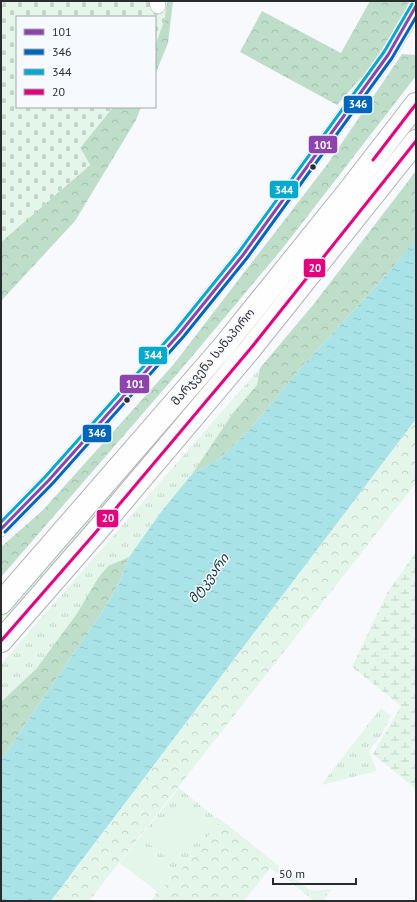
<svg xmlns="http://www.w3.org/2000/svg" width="417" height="902" font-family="'PT Sans','Noto Sans Georgian',sans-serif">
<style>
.grass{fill:url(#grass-tufts)}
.forest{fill:url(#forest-crowns)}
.wetland{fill:url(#wetland-marsh)}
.cemetery{fill:url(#cemetery-stones)}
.park{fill:url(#park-crowns)}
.pitch{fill:#e3f6e9}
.water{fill:url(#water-ripples)}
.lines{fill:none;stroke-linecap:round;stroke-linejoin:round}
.minor-casing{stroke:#b0b2b4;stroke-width:16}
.highway-casing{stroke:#b0b2b4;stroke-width:24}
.minor{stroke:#fefeff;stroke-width:15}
.highway{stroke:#fefeff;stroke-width:22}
.bus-1-casing{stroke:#f6f9fd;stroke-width:6}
.bus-2-casing{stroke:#f6f9fd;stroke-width:6}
.bus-3-casing{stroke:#f6f9fd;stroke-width:6}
.bus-4-casing{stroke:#f6f9fd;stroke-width:6}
.bus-1{stroke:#8e44ad;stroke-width:3}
.bus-2{stroke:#0065bd;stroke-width:3}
.bus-3{stroke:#00a9ce;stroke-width:3}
.bus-4{stroke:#e5007d;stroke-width:3}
.bus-dot{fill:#292b2f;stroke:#f6f9fd;stroke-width:1.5}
.labels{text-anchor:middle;stroke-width:3;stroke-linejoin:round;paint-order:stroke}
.street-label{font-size:12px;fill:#292b2f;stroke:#f6f9fd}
.water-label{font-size:13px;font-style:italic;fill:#093335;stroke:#f6f9fd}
.line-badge{stroke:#f6f9fd;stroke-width:1.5}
.badge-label{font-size:11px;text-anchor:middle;font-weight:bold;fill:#fff}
</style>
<defs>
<pattern id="grass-tufts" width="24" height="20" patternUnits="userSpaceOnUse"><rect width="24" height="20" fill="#e3f6e9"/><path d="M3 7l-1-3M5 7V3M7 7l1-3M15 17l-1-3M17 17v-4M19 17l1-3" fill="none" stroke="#c3d3c8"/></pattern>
<pattern id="forest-crowns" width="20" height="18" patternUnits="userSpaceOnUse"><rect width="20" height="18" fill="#bfdec9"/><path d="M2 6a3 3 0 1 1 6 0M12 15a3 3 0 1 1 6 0" fill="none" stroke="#a4bfad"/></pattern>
<pattern id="wetland-marsh" width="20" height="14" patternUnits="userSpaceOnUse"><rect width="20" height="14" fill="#e3f6e9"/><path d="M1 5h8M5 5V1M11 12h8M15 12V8" fill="none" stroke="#c3d3c8"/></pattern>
<pattern id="cemetery-stones" width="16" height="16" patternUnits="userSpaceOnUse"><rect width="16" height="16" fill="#e3f6e9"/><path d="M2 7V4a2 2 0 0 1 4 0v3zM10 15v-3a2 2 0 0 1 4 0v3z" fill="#c3d3c8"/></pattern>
<pattern id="park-crowns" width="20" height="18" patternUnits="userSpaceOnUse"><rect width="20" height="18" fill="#e3f6e9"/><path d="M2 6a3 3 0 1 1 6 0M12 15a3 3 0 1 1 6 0" fill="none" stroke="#c3d3c8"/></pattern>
<pattern id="water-ripples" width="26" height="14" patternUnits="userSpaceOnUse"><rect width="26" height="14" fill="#a9e3e8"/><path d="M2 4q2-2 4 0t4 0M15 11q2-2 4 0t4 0" fill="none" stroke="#91c3c7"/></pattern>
</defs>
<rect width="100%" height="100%" fill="#f7f9fc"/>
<g class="grass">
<polygon points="416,119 416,132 241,347 1,626 1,617 238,344"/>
<polygon points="260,368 258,385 233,413 192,474 161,512 129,557 108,566 98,578 76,615 36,669 1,702 1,664"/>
<polygon points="381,708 391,716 382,734 369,751 377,771 321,785"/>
<polygon points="179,788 216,818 217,817 221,820 178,874 137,841"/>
<polygon points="287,874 292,878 293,877 311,891 332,889 322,901 314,901 285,877"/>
</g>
<g class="forest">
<polygon points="167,1 173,1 168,43 155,75 155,45 164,21"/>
<polygon points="370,1 409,1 396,28 367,71 337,105 240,52 262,11 341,53"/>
<polygon points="402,54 416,55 416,76 282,249 184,366 1,577 1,547 43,510 173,365 329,162"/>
<polygon points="113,107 141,107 136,120 75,221 1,301 1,242 90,165 80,148"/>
<polygon points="416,171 416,239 415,241 388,273 304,364 249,430 218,460 192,474 233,413 257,385 260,368 313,305"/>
<polygon points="129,557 121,579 108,603 1,760 1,702 36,669 76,615 98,578 108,566"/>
</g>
<polygon class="wetland" points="416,552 416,789 373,754 401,706 352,667 387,593"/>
<polygon class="cemetery" points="4,1 167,1 164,21 155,45 155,17 17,17 17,107 113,107 80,147 90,165 1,242 1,8"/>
<g class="park">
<polygon points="416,419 416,483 89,901 52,901"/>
<polygon points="221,820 279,866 278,868 282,871 279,875 270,868 244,901 151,901 157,892 159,893 175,872 178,874"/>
</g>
<g class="pitch">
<polygon points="179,802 205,823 173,863 147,842"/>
<polygon points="137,841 175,872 159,893 120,863"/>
</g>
<polygon class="water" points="416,239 416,419 51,901 1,901 1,760 108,603 121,579 129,557 161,512 192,474 218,460 249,430 304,364 388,273"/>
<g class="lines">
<g class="minor-casing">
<g id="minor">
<polyline points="157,1 158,6"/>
<polyline points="1,529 49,480 180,333 243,255 388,55 405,27 416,6"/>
</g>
</g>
<g class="highway-casing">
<g id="highway">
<polyline points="1,603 224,346 348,192 416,104"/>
<polyline points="1,641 96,532 251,348 416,141"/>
</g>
</g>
<use href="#minor" class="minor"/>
<use href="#highway" class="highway"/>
<g class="bus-1-casing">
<polyline id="bus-1" points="1,529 49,480 180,333 243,255 388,55 416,6"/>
</g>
<g class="bus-2-casing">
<polyline id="bus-2" points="5,532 53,483 184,336 247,258 392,58 416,17"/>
</g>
<g class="bus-3-casing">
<polyline id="bus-3" points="1,522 45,477 176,330 239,252 384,52 412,4"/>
</g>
<g class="bus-4-casing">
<g id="bus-4">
<polyline points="373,160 416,104"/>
<polyline points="1,641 96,532 251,348 416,141"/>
</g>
</g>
<use href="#bus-1" class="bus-1"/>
<use href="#bus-2" class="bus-2"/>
<use href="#bus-3" class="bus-3"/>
<use href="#bus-4" class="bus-4"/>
</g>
<g class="bus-dot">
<circle cx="313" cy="167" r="3.5"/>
<circle cx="127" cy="400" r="3.5"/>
</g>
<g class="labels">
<g class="street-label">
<text transform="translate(213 357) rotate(-50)" y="4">მარჯვენა სანაპირო</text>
</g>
<g class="water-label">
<text transform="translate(208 578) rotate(-53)" y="5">მტკვარი</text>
</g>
</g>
<g class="line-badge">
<rect x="343" y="95" width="30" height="19" rx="4" fill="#0065bd"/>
<rect x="308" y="135" width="30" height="19" rx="4" fill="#8e44ad"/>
<rect x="269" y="180" width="30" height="19" rx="4" fill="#00a9ce"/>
<rect x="303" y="258" width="23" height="20" rx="4" fill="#e5007d"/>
<rect x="138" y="346" width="30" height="19" rx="4" fill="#00a9ce"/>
<rect x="119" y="374" width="31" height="20" rx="4" fill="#8e44ad"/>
<rect x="82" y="424" width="30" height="19" rx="4" fill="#0065bd"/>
<rect x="96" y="509" width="23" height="19" rx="4" fill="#e5007d"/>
</g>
<g class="badge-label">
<text x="358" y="108">346</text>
<text x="323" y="149">101</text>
<text x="284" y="194">344</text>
<text x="315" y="272">20</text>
<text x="153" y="359">344</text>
<text x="135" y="388">101</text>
<text x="97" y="437">346</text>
<text x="108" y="522">20</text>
</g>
<rect width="417" height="902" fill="none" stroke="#292b2f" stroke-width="4"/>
<rect x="16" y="16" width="140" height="92" fill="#f6f9fd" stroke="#a4a7ab"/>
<rect x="24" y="29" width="20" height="6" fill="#8e44ad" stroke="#a4a7ab"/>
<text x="52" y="36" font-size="12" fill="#292b2f">101</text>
<rect x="24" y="49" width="20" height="6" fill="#0065bd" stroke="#a4a7ab"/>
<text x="52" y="56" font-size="12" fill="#292b2f">346</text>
<rect x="24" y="69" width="20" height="6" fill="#00a9ce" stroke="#a4a7ab"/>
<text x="52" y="76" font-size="12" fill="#292b2f">344</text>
<rect x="24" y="89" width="20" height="6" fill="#e5007d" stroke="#a4a7ab"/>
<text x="52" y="96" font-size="12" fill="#292b2f">20</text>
<path d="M273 878v6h83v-6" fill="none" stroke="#292b2f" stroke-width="2"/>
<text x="279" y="878" font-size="12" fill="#292b2f" stroke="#f6f9fd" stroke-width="3" paint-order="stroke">50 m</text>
</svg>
